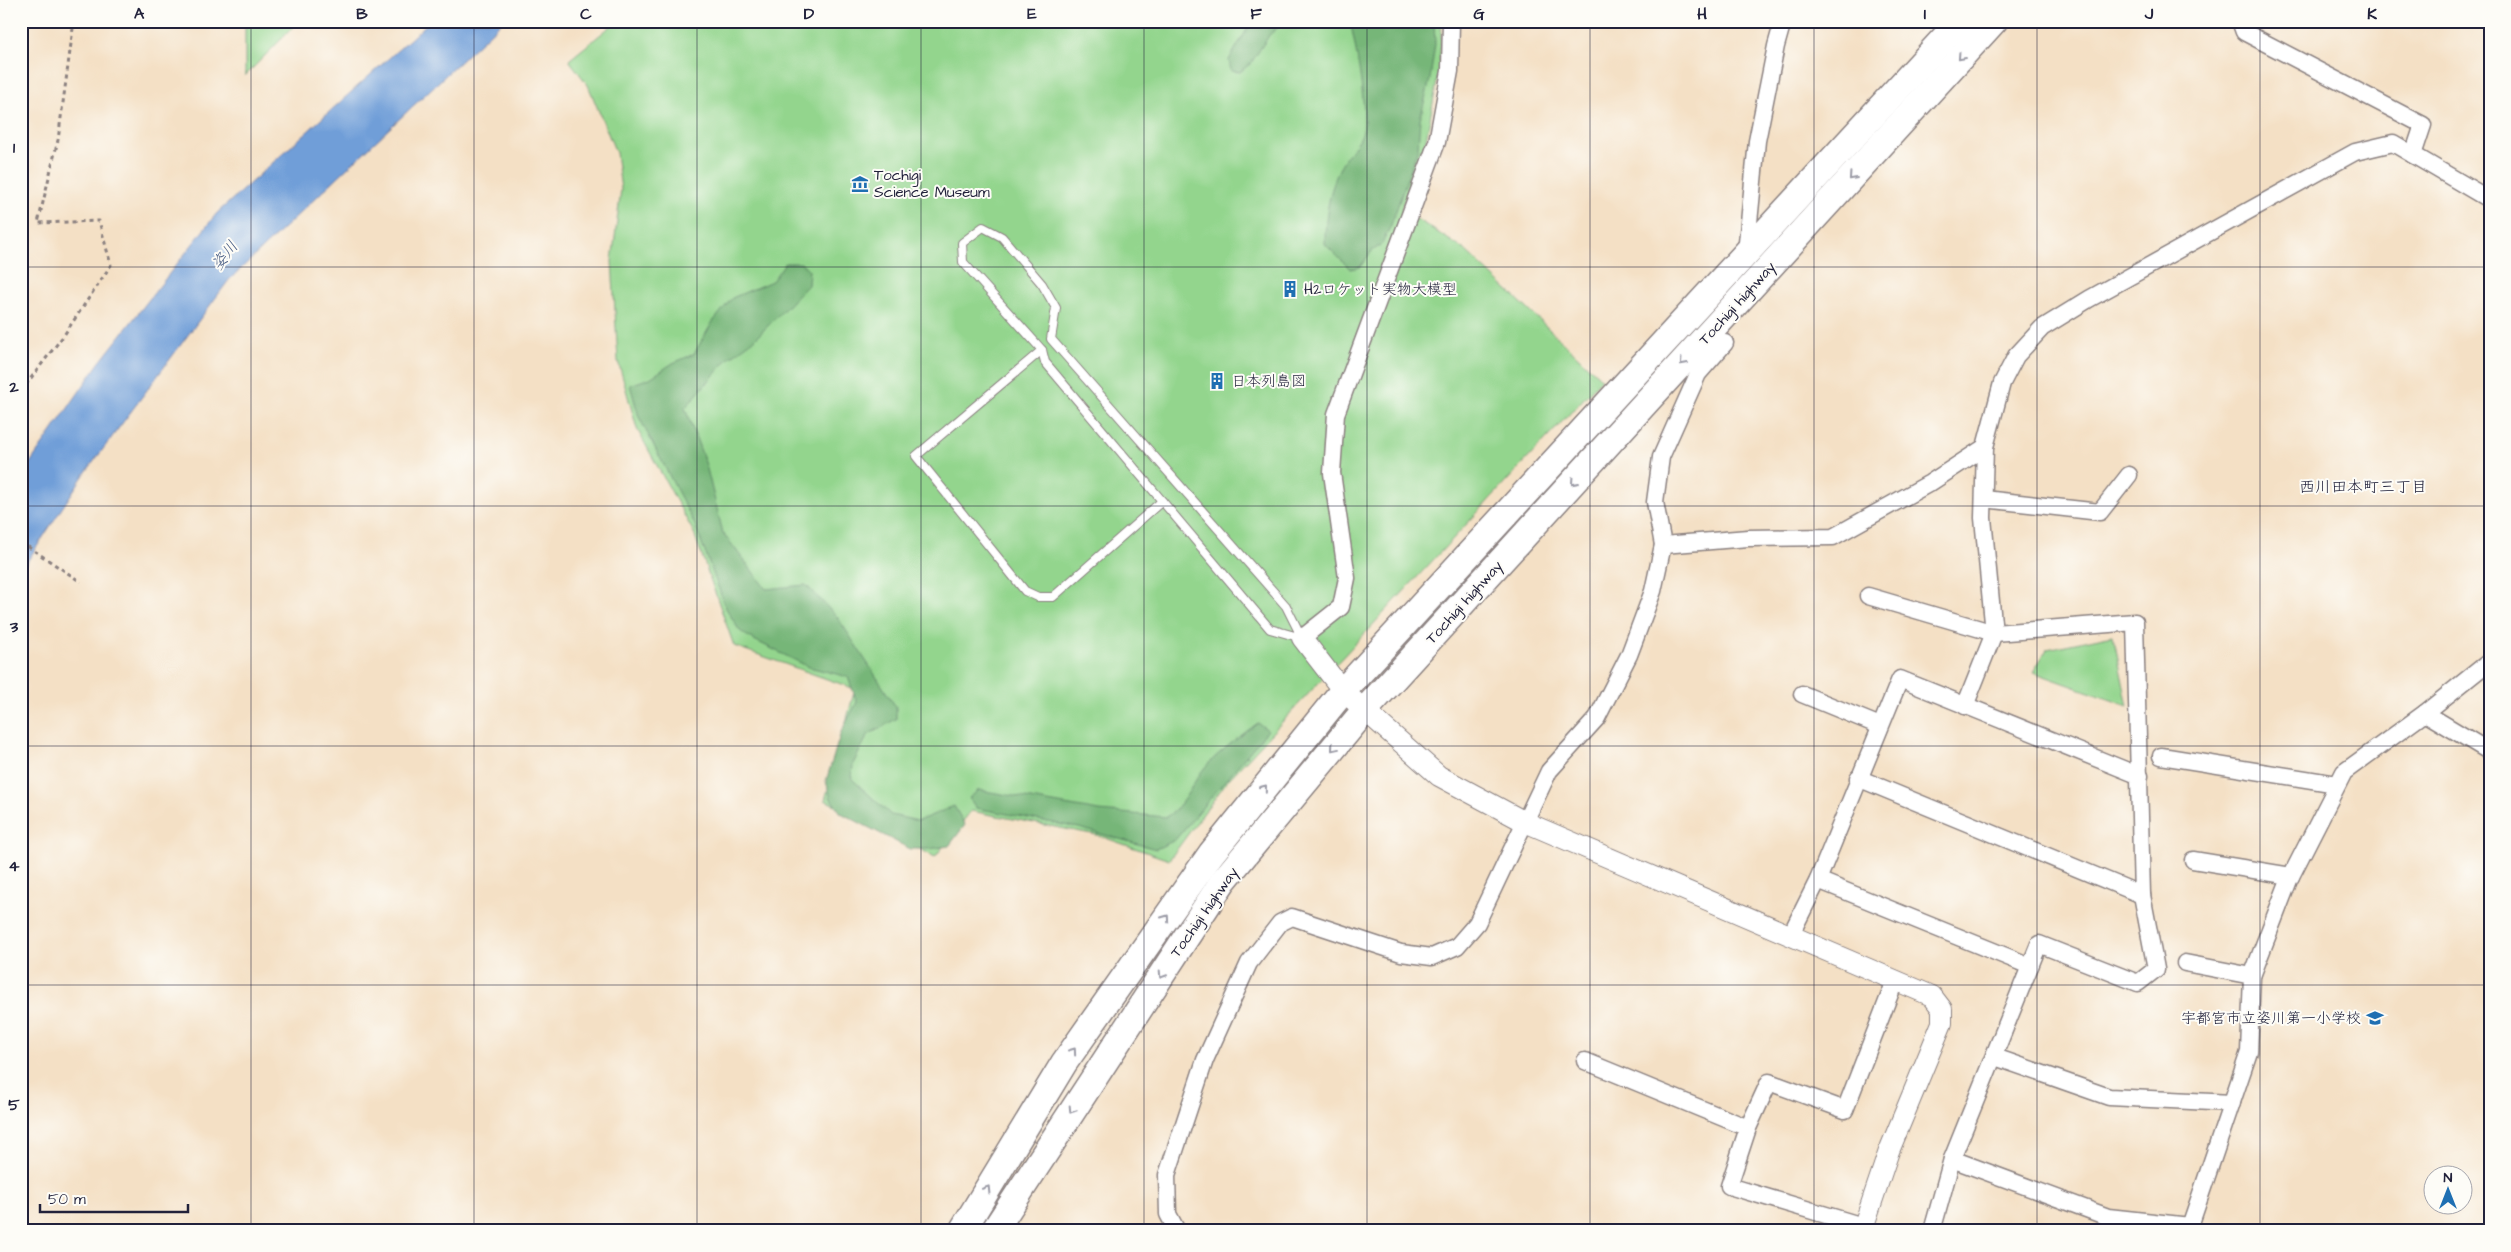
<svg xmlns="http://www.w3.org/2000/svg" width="2511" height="1252" font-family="'Architects Daughter','Klee One',sans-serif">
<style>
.green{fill:#93d58d;stroke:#5a7c64}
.forest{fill:#76b678;stroke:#4c6c5a}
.water{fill:#709ed8;stroke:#49608a}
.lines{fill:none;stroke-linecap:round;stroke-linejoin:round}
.service-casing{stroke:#8b8180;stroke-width:10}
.minor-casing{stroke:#8b8180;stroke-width:19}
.tertiary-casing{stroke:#8b8180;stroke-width:22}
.trunk-casing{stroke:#8b8180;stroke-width:29}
.path{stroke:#8b8180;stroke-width:3;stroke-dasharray:4 4;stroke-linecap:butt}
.service{stroke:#fff;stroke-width:8}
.minor{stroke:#fff;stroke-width:16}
.tertiary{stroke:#fff;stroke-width:20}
.trunk{stroke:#fff;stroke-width:26}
.oneway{stroke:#9c9ca7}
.grid{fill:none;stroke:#22223b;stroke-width:1;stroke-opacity:0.55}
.labels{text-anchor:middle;stroke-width:4;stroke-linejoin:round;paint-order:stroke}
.poi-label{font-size:15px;fill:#22223b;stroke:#fdfcf7;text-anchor:start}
.street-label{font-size:15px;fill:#22223b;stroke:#fdfcf7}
.water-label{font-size:16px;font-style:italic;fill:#455a82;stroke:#fdfcf7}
.neighbourhood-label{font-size:16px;fill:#22223b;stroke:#fdfcf7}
.neatline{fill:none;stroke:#22223b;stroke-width:2}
.grid-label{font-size:16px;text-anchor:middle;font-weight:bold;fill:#22223b}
</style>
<rect width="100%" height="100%" fill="#fdfcf7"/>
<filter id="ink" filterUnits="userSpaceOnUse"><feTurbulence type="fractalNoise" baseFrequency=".02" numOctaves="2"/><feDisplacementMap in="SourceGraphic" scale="10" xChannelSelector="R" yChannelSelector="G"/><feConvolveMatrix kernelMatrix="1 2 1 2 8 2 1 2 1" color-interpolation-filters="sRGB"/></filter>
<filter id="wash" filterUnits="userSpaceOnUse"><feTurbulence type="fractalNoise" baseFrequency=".0096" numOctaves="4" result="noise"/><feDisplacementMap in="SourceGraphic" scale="20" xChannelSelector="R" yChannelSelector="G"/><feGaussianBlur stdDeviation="1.12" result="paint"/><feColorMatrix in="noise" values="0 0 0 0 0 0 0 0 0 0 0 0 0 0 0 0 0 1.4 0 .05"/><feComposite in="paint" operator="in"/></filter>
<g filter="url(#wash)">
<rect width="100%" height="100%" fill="#f4e0c5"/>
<g class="green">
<polygon points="245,21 299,21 245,76"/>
<polygon points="617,21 1442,21 1439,71 1426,140 1401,209 1465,250 1602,379 1228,780 1169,860 1097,835 971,811 935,857 825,800 855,689 734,646 694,533 637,429 618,361 612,261 621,189 616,153 588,85 569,60"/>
<polygon points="2113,635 2128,706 2033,672 2047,649"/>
</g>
<g class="forest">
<polygon points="1252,21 1286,21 1270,34 1251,63 1240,72 1231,71 1229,60"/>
<path d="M1350,21H1434L1435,44L1430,79L1420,119L1418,148L1391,225L1382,244L1371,252L1360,267L1350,269L1325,244C1325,216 1329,189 1342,163C1348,153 1360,142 1363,131C1368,114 1355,41 1350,21Z"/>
<polygon points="785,263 801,263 809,270 808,285 754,340 728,359 685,408 706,465 723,533 766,589 806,585 838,618 896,707 896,719 868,735 853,764 852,779 891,815 918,821 954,806 965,825 949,846 929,849 910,849 841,813 831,799 826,781 841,732 857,702 848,677 809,667 750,638 739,630 726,608 695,525 639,417 630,385 650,378 673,363 694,354 712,323 732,298 772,281"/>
<path d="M1258,723L1268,730L1175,840L1156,849L1079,828L976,808L969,798L979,790L1099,811L1166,817C1186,805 1192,781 1207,765C1223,749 1240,736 1258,723Z"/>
</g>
<polygon class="water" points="430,21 503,21 229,280 83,476 21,571 21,476 99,363 217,213"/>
</g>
<g filter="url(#ink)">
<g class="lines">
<g class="service-casing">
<g id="service">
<polygon points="983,227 1002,237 1042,284 1056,308 1051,339 1286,606 1302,638 1270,629 1045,362 1042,350 963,262 962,243"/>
<polyline points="1042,350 916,456 1025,591 1038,597 1053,597 1162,501"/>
</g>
</g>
<g class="minor-casing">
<g id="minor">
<polyline points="2240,21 2244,32 2423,125 2413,155"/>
<polyline points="1746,253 1757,141 1776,46 1783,21"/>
<polyline points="1984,499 2100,512 2129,475"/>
<polyline points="1663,545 1748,538 1833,537 1930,483 1985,447"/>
<polyline points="1868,596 1994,633 2135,622 2142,895 2156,969 2138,983 2039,944 1952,1159 1932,1231"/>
<polyline points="1302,638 1341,607 1347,578 1332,473 1336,414 1437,142 1450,71 1451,21"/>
<polyline points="1802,694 1880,726"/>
<polyline points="1965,706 1994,633 1983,518 1985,447 2002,383 2016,356 2042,328 2089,299 2355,152 2393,143 2490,200"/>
<polyline points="2425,713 2490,752"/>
<polyline points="2161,756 2337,784"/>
<polyline points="1858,778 2142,895"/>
<polyline points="2193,860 2291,876"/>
<polyline points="1818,880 2030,966"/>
<polyline points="1790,936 1818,880 1900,679 2140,776"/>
<polyline points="2185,963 2252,976"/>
<polyline points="1995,1057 2109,1097 2232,1103"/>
<polyline points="1585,1061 1748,1128"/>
<polyline points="1952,1159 2108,1217 2190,1226 2249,1052 2252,976 2289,880 2344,772 2425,713 2490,661"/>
<polyline points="1863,1226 1729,1186 1748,1128 1769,1082 1845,1110 1895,981"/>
<polyline points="1177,1231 1168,1214 1167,1175 1205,1060 1249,963 1280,923 1292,917 1401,953 1432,957 1457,946 1477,923 1549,771 1597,718 1629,655 1653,591 1663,545 1655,502 1661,457 1698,374 1725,343"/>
</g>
</g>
<g class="tertiary-casing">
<polyline id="tertiary" points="1302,638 1343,691 1439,776 1525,822 1932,996 1942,1009 1942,1023 1889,1151 1862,1231"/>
</g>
<g class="trunk-casing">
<g id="trunk">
<polyline points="962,1231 1064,1063 1211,854 1343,691 1960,21"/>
<polyline points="994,1231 1223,881 1365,710 1994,21"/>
</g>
</g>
<g class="path">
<polyline points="21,391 64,335 111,265 99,221 38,223 58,140 74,21"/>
<polyline points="21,542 81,582"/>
</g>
<use href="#service" class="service"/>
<use href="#minor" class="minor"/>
<use href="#tertiary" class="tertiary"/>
<use href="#trunk" class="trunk"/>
</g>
<defs><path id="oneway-chevron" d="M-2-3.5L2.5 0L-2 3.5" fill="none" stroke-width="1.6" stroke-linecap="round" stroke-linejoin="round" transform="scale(1.25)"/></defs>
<g class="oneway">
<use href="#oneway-chevron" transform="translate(1961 57) rotate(132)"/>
<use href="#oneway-chevron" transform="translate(1852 177) rotate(132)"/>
<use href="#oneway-chevron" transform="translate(1683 362) rotate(132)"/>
<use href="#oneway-chevron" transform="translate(1574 482) rotate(132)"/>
<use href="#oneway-chevron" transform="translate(1334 748) rotate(130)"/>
<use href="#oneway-chevron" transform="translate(1264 788) rotate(-51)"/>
<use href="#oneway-chevron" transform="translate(1166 918) rotate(-55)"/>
<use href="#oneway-chevron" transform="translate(1162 975) rotate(123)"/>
<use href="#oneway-chevron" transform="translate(1073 1051) rotate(-55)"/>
<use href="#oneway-chevron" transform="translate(1072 1110) rotate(123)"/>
<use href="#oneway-chevron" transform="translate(987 1189) rotate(-58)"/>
</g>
</g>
<path class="grid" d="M251,21V1231M474,21V1231M697,21V1231M921,21V1231M1144,21V1231M1367,21V1231M1590,21V1231M1814,21V1231M2037,21V1231M2260,21V1231M21,267H2490M21,506H2490M21,746H2490M21,985H2490"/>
<defs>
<g id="museum-bare" transform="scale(1.35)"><path d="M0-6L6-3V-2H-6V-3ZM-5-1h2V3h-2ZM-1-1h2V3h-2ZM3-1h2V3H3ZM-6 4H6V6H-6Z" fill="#1f6fb2" stroke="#fdfcf7" stroke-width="2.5" paint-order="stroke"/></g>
<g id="building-bare" transform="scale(1.35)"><path d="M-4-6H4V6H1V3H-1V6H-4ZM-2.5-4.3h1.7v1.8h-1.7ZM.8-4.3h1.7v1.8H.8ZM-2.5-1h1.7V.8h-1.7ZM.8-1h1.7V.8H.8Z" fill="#1f6fb2" stroke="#fdfcf7" stroke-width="2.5" paint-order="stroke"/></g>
<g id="school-bare" transform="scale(1.35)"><path d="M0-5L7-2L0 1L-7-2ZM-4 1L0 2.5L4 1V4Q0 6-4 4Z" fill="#1f6fb2" stroke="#fdfcf7" stroke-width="2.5" paint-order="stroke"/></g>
</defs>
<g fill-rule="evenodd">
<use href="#museum-bare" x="860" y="184"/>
<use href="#building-bare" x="1290" y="289"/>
<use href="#building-bare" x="1217" y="381"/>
<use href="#school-bare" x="2375" y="1018"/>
</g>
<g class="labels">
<g class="poi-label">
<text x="874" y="180">Tochigi<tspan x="874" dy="17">Science Museum</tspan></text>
<text x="1304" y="294">H2ロケット実物大模型</text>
<text x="1231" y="386">日本列島図</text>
<text x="2361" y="1023" text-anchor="end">宇都宮市立姿川第一小学校</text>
</g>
<g class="street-label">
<text transform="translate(1737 303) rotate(-48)" y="5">Tochigi highway</text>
<text transform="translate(1464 602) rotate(-48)" y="5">Tochigi highway</text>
<text transform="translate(1204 912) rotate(-55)" y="5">Tochigi highway</text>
</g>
<g class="water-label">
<text transform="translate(224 255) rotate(-52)" y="6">姿川</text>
</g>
<g class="neighbourhood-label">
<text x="2363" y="492">西川田本町三丁目</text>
</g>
</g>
<rect width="2511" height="1252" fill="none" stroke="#fdfcf7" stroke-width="55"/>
<g transform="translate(2448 1190)"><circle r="24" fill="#fdfcf7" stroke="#a5a5ac"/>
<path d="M0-4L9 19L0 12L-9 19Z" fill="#1f6fb2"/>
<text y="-8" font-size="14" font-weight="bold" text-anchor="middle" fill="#22223b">N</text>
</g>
<path d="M40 1204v8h148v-8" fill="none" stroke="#22223b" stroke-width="2.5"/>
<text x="48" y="1204" font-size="15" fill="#22223b" stroke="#fdfcf7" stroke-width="4" paint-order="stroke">50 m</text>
<rect x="28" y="28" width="2456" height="1196" class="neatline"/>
<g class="grid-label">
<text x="139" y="19">A</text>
<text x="362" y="19">B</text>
<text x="586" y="19">C</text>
<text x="809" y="19">D</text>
<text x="1032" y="19">E</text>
<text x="1256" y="19">F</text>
<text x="1479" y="19">G</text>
<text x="1702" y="19">H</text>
<text x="1925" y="19">I</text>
<text x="2149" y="19">J</text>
<text x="2372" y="19">K</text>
<text x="14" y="153">1</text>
<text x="14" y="392">2</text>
<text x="14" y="632">3</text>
<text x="14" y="871">4</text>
<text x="14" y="1110">5</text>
</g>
</svg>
